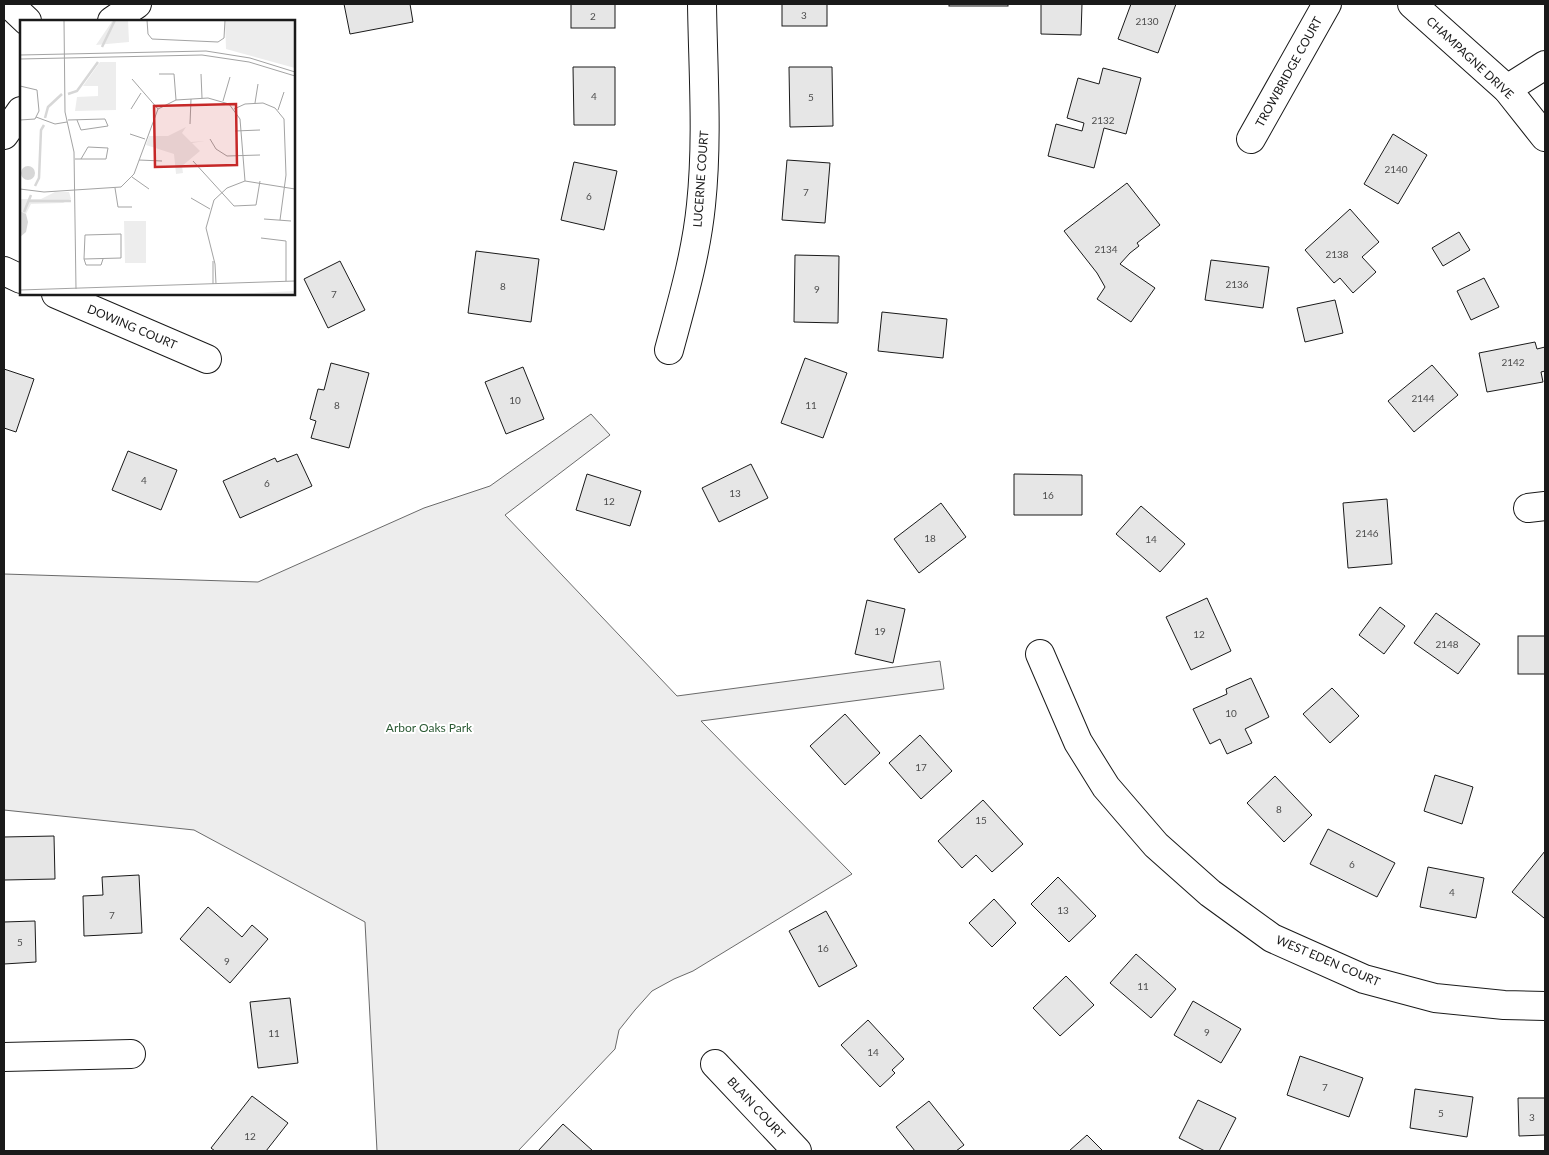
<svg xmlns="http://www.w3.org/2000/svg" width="1549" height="1155" font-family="Lato,sans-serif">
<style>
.built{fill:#ededed;stroke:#6a6a6a}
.building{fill:#e6e6e6;stroke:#1a1a1a}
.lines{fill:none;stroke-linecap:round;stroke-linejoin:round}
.minor-casing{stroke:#1a1a1a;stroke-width:30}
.minor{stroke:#fff;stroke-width:28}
.labels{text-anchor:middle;stroke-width:4;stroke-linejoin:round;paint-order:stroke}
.number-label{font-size:10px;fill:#4d4d4d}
.street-label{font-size:12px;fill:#1a1a1a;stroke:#fff}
.park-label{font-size:12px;fill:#2b5a34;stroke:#fff}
.inset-river{fill:none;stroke:#d7d7d7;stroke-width:2.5}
.inset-road{fill:none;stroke:#a3a3a3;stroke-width:1}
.view{fill:#c62828;fill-opacity:0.15;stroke:#c62828;stroke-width:2.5}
.inset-edge{fill:none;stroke:#1a1a1a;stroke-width:2.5}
</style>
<rect width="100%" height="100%" fill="#fff"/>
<polygon class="built" points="591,414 610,435 505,515 677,696 940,661 944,689 701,721 852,874 693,971 674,979 652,991 635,1010 619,1030 615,1049 518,1151 377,1151 365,922 194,830 4,810 4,574 258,582 424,508 490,486"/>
<g class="building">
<polygon points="344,4 410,4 413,22 350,34"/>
<rect x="571" y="4" width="44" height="24"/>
<rect x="782" y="4" width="45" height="22"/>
<rect x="949" y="4" width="59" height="2"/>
<polygon points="1041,4 1082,4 1081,35 1041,34"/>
<polygon points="1131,4 1176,4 1158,53 1118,39"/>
<polygon points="573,67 615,67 615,125 574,125"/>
<polygon points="789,67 832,67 833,126 790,127"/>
<polygon points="1103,68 1141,78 1126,134 1104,128 1094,168 1048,156 1056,124 1082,131 1084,123 1067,118 1078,78 1099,84"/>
<polygon points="1393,134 1427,155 1398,204 1364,184"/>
<polygon points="787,160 830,163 825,223 782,220"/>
<polygon points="574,162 617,171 604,230 561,220"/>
<polygon points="1127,183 1160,225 1137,243 1139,246 1130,253 1120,264 1155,288 1131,322 1097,299 1105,287 1097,273 1064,231"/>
<polygon points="1350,209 1379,242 1362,257 1376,272 1353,293 1340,278 1334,283 1305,250"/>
<polygon points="1459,232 1470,250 1443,266 1432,248"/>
<polygon points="476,251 539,259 531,322 468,313"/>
<polygon points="795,255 839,256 838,323 794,322"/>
<polygon points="1211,260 1269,267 1263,308 1205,300"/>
<polygon points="340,261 365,310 328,328 304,279"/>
<polygon points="1484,278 1499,307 1471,320 1457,291"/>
<polygon points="1335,300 1343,333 1305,342 1297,308"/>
<polygon points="882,312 947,319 943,358 878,351"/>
<polygon points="1535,342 1537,349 1545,347 1545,371 1541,372 1543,382 1487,392 1479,353"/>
<polygon points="805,358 847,373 823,438 781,423"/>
<polygon points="331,363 369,373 349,448 311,438 316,421 310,419 318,389 324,390"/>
<polygon points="1432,365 1458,395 1414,432 1388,401"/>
<polygon points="523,367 544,419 506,434 485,382"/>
<polygon points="4,369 34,379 16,432 4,428"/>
<polygon points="128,451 177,470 161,510 112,490"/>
<polygon points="297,454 312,486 240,518 223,481 275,458 277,462"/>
<polygon points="751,464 768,498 719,522 702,488"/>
<polygon points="587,474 641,491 630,526 576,510"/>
<polygon points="1014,474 1082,475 1082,515 1014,515"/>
<polygon points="1387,499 1392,564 1348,568 1343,503"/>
<polygon points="941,503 966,537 919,573 894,539"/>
<polygon points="1141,506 1185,544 1160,572 1116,534"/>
<polygon points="1207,598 1231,651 1191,670 1166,617"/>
<polygon points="867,600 905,609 893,663 855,654"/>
<polygon points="1380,607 1405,626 1384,654 1359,635"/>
<polygon points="1436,613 1480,644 1458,674 1414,643"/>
<rect x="1518" y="636" width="27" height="38"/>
<polygon points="1251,678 1269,717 1245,729 1252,743 1227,754 1220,739 1210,744 1193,709 1227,694 1226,689"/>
<polygon points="1332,688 1359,716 1330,743 1303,714"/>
<polygon points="845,714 880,753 845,785 810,746"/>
<polygon points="920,735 952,771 921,799 889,763"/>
<polygon points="1435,775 1473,787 1462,824 1424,811"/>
<polygon points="1275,776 1312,815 1284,842 1247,803"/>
<polygon points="983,800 1023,844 992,872 976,855 962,868 938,841"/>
<polygon points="1328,829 1395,863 1377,897 1310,864"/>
<polygon points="54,836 55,879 4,880 4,837"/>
<polygon points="1545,851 1545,917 1544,918 1512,892"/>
<polygon points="1428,867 1484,878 1476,918 1420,907"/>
<polygon points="139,875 142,933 84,936 83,896 103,895 102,877"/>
<polygon points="1058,877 1096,916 1069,942 1031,904"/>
<polygon points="994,899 1016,923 992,947 969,923"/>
<polygon points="208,907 242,937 252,925 268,939 230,983 180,939"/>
<polygon points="826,911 857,966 819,987 789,931"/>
<polygon points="35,921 36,962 4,964 4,922"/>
<polygon points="1136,954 1176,989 1151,1018 1110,983"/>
<polygon points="1066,976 1094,1005 1060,1036 1033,1008"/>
<polygon points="290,998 298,1063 258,1068 250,1002"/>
<polygon points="1193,1001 1241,1029 1221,1063 1174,1035"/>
<polygon points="868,1020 904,1059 892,1070 895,1073 880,1087 841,1045"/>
<polygon points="1300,1056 1363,1078 1349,1117 1287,1095"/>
<polygon points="1415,1089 1473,1097 1467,1137 1410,1128"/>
<polygon points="252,1096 288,1123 266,1151 215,1151 211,1148"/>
<polygon points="1518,1098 1545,1098 1545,1135 1519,1136"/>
<polygon points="1198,1100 1236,1118 1219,1151 1205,1151 1179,1138"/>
<polygon points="929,1101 964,1145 956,1151 915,1151 896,1127"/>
<polygon points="563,1124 593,1151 538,1151"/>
<polygon points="1087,1135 1103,1151 1069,1151"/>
</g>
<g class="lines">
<g class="minor-casing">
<g id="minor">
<polyline points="9,4 27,21"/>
<polyline points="1412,4 1507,89 1545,137"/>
<polyline points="112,21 137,4"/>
<polyline points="1507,89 1545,65"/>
<polyline points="4,135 21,111"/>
<polyline points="1251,139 1327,4"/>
<polyline points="4,271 21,279"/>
<polyline points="56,294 207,359"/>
<path d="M669,350C682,302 696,255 701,205C708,139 703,70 702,4"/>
<polyline points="1528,508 1545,506"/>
<polyline points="1040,654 1078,742 1106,787 1156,845 1210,893 1272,938 1364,979 1435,998 1504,1005 1545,1006"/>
<polyline points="4,1057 131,1054"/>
<polyline points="715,1064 797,1151"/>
</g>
</g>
<use href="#minor" class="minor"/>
</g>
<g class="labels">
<g class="number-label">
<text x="804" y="19">3</text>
<text x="593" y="20">2</text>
<text x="1147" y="25">2130</text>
<text x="594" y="100">4</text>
<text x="811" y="101">5</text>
<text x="1103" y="124">2132</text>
<text x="1396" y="173">2140</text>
<text x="806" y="196">7</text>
<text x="589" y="200">6</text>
<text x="1106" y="253">2134</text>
<text x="1337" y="258">2138</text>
<text x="1237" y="288">2136</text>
<text x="503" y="290">8</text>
<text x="817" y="293">9</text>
<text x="334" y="298">7</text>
<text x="1513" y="366">2142</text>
<text x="1423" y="402">2144</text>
<text x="515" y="404">10</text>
<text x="337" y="409">8</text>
<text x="811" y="409">11</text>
<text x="144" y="484">4</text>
<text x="267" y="487">6</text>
<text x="735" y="497">13</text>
<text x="1048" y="499">16</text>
<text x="609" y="505">12</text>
<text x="1367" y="537">2146</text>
<text x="930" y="542">18</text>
<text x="1151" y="543">14</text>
<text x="880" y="635">19</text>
<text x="1199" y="638">12</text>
<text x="1447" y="648">2148</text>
<text x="1231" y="717">10</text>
<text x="921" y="771">17</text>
<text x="1279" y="813">8</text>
<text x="981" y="824">15</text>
<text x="1352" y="868">6</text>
<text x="1452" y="896">4</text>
<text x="1063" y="914">13</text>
<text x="112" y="919">7</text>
<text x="20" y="946">5</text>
<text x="823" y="952">16</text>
<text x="227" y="965">9</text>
<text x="1143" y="990">11</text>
<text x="1207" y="1036">9</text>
<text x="274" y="1037">11</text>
<text x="873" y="1056">14</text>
<text x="1325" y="1091">7</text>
<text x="1441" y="1117">5</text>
<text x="1532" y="1121">3</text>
<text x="250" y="1140">12</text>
</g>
<g class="street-label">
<text transform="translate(1470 58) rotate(43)" y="4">CHAMPAGNE DRIVE</text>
<text transform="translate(1289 72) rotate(-61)" y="4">TROWBRIDGE COURT</text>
<text transform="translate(701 179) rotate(-86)" y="4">LUCERNE COURT</text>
<text transform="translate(132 327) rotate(23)" y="4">DOWING COURT</text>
<text transform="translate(1328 961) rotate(23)" y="4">WEST EDEN COURT</text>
<text transform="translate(756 1108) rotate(47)" y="4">BLAIN COURT</text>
</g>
<g class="park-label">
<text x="429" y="732">Arbor Oaks Park</text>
</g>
</g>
<g transform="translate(20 20)">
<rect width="275" height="275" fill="#fff"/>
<path d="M93,0H108L109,22L76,25ZM205,0H275V48L206,29ZM80,42H96V90L55,91L57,77L78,76V66H63ZM166,107L162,113L171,122L185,121L172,123L180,131L162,146L163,153L156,154L154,134L126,125L129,116H148ZM35,172H49L51,179L43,183L11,184L6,194L0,191V179H21ZM104,201H126V243H105ZM275,271V275H214V274Z" fill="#ededed"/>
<path d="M1 153a7 7 0 1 1 14 0a7 7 0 1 1-14 0ZM0,191L6,194L8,202L6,212L0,217Z" fill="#d7d7d7"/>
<path class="inset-river" d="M82,27L95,0M48,74L57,71L78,42M25,98L28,87L42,74M15,166L19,158L21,110L24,105M9,181H51M4,192L11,175"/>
<path class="inset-road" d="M44,0L45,92L54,132L56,269M127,0L128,14L132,19L198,22L204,18L205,0M0,35L186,31L230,38L275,52M0,39L182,35L229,42L275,56M139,54H154L156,80M181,54L182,78M112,59L138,89M0,66L17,70L19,91L15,99L0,100M203,81L210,57M235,83L238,64M111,89L121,73M214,89L225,84L243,83L255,88L264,99L266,155L260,200M258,90L264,72M16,97L35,104L47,102M48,100L84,99H85L88,106L61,110L57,100M170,104L171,79M215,111L240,110M110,114L125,119M190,119L196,129L207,136L240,135M55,139H86L88,128L68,127L61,139M119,140L142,141M173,141L214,186L236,185L240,161M112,157L129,169M95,168L98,187H112M0,169L24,172L101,167L114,154L138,89L156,80L188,78L209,84L220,99L225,161M171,178L190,189M244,199L271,201M101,214V238L64,239L65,215ZM241,218L266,221V261M64,239L66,245H81L83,239M193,264V241M196,264L195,244L186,208L194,180L207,168L225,161L275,169M0,270L275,261"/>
<path class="view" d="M216,84L217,145L135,147L134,86Z"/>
<rect width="275" height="275" class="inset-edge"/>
</g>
<rect width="1549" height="1155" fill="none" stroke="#1a1a1a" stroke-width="10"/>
</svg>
